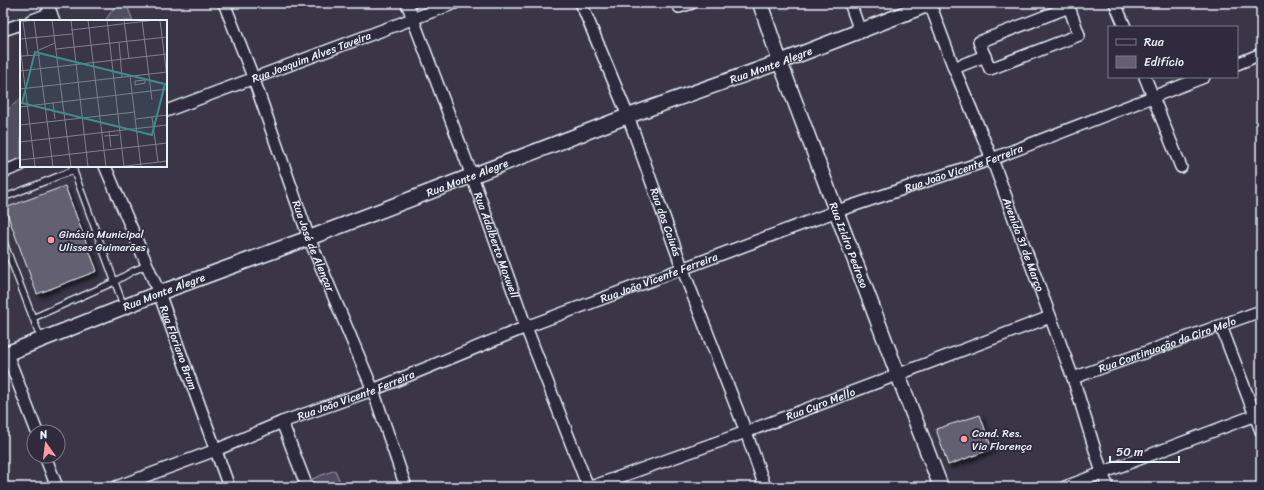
<svg xmlns="http://www.w3.org/2000/svg" width="1264" height="490" font-family="Sriracha,sans-serif">
<style>
.green{fill:#504e5f;stroke:#9ca0ac}
.building{fill:#636171;stroke:#e8f1f8;filter:url(#shadow)}
.lines{fill:none;stroke-linecap:round;stroke-linejoin:round}
.service-casing{stroke:#e8f1f8;stroke-width:8}
.minor-casing{stroke:#e8f1f8;stroke-width:14}
.tertiary-casing{stroke:#e8f1f8;stroke-width:17}
.service{stroke:#2f2a3d;stroke-width:5.5}
.minor{stroke:#2f2a3d;stroke-width:11}
.tertiary{stroke:#2f2a3d;stroke-width:14}
.poi-dot{fill:#ff9aa2;stroke:#2f2a3d;stroke-width:1.5}
.labels{text-anchor:middle;stroke-width:4;stroke-linejoin:round;paint-order:stroke}
.street-label{font-size:11px;fill:#e8f1f8;stroke:#2f2a3d}
.poi-label{font-size:11px;fill:#e8f1f8;stroke:#2f2a3d;text-anchor:start}
.inset-road{fill:none;stroke:#80818e;stroke-width:1}
.view{fill:#3a8f8a;fill-opacity:0.15;stroke:#3a8f8a;stroke-width:2}
.inset-edge{fill:none;stroke:#e8f1f8;stroke-width:2}
</style>
<defs>
<filter id="shadow"><feDropShadow dx="3.5" dy="3.5" stdDeviation="2" flood-color="#0009"/></filter>
</defs>
<rect width="100%" height="100%" fill="#3a3648"/>
<filter id="ink" filterUnits="userSpaceOnUse"><feTurbulence type="fractalNoise" baseFrequency=".025" numOctaves="2"/><feDisplacementMap in="SourceGraphic" scale="8" xChannelSelector="R" yChannelSelector="G"/><feConvolveMatrix kernelMatrix="1 2 1 2 8 2 1 2 1" color-interpolation-filters="sRGB"/></filter>
<g filter="url(#ink)">
<g class="green">
<polygon points="117,3 126,3 133,21 105,21"/>
<polygon points="21,98 21,158 3,165 3,114"/>
<polygon points="335,470 342,487 315,487 312,479"/>
</g>
<g class="building">
<polygon points="65,186 97,271 37,294 5,208"/>
<polygon points="980,415 992,449 948,465 936,429"/>
</g>
<g class="lines">
<g class="service-casing">
<g id="service">
<polyline points="72,166 124,307"/>
<polyline points="3,198 74,170"/>
<polyline points="3,240 41,339"/>
<polyline points="33,318 114,282 133,271 147,265"/>
</g>
</g>
<g class="minor-casing">
<g id="minor">
<polyline points="47,3 54,21"/>
<path id="s1" d="M224,3L253,77L309,238L373,390L406,487"/>
<path id="s2" d="M407,3L472,176L526,327L588,487"/>
<path id="s3" d="M581,3L628,116L683,270L746,432L765,487"/>
<polyline points="850,3 860,31"/>
<polyline points="1115,3 1125,27"/>
<path id="s4" d="M930,4L954,68L992,159L1073,378L1102,473L1108,487"/>
<polyline points="679,7 692,3"/>
<polygon points="1069,7 1079,35 990,69 979,42"/>
<polyline points="30,21 51,13"/>
<polyline points="3,30 21,24"/>
<polyline points="1237,64 1261,54"/>
<polyline points="954,68 985,56"/>
<polyline points="1145,77 1181,167"/>
<path id="s5" d="M166,111L455,3"/>
<path id="s6" d="M105,166L159,293L229,487"/>
<polyline points="3,172 21,165"/>
<polyline points="1221,326 1261,431"/>
<polyline points="7,354 37,432"/>
<path id="s7" d="M1073,378L1261,311"/>
<polyline points="282,422 307,487"/>
<polyline points="45,456 57,487"/>
<path id="s8" d="M116,487L216,450L282,422L373,390L526,327L837,211L992,159L1204,77"/>
<path id="s9" d="M591,487L746,432L1050,317"/>
<polyline points="1065,487 1261,413"/>
</g>
</g>
<g class="tertiary-casing">
<g id="tertiary">
<path id="s10" d="M760,3L780,62L898,375L941,487"/>
<path id="s11" d="M3,355L159,293L309,238L628,116L780,62L932,3"/>
</g>
</g>
<use href="#service" class="service"/>
<use href="#minor" class="minor"/>
<use href="#tertiary" class="tertiary"/>
</g>
</g>
<g class="poi-dot">
<circle cx="51" cy="240" r="4"/>
<circle cx="964" cy="439" r="4"/>
</g>
<g class="labels">
<g class="street-label">
<text dy="4" stroke="none"><textPath href="#s5" startOffset="155">Rua Joaquim Alves Taveira</textPath></text>
<text dy="4" stroke="none"><textPath href="#s11" startOffset="821">Rua Monte Alegre</textPath></text>
<text dy="4" stroke="none"><textPath href="#s8" startOffset="906">Rua João Vicente Ferreira</textPath></text>
<text dy="4" stroke="none"><textPath href="#s11" startOffset="497">Rua Monte Alegre</textPath></text>
<text dy="4" stroke="none"><textPath href="#s3" startOffset="235">Rua dos Caiuás</textPath></text>
<text dy="4" stroke="none"><textPath href="#s4" startOffset="258">Avenida 31 de Março</textPath></text>
<text dy="4" stroke="none"><textPath href="#s1" startOffset="259">Rua José de Alençar</textPath></text>
<text dy="4" stroke="none"><textPath href="#s2" startOffset="258">Rua Adalberto Maxwell</textPath></text>
<text dy="4" stroke="none"><textPath href="#s10" startOffset="258">Rua Izidro Pedroso</textPath></text>
<text dy="4" stroke="none"><textPath href="#s8" startOffset="582">Rua João Vicente Ferreira</textPath></text>
<text dy="4" stroke="none"><textPath href="#s11" startOffset="173">Rua Monte Alegre</textPath></text>
<text dy="4" stroke="none"><textPath href="#s7" startOffset="100">Rua Continuação da Ciro Melo</textPath></text>
<text dy="4" stroke="none"><textPath href="#s6" startOffset="196">Rua Floriano Brum</textPath></text>
<text dy="4" stroke="none"><textPath href="#s8" startOffset="257">Rua João Vicente Ferreira</textPath></text>
<text dy="4" stroke="none"><textPath href="#s9" startOffset="244">Rua Cyro Mello</textPath></text>
</g>
<g class="poi-label">
<text x="59" y="238">Ginásio Municipal<tspan x="59" dy="13">Ulisses Guimarães</tspan></text>
<text x="972" y="437">Cond. Res.<tspan x="972" dy="13">Via Florença</tspan></text>
</g>
</g>
<g transform="translate(20 20)">
<rect width="147" height="147" fill="#3a3648"/>
<path class="inset-road" d="M14,0L33,147M32,0L51,147M51,0L68,147M68,0L86,147M87,0L104,147M104,0L109,39M122,0L132,80M140,0L147,58M0,2L15,0M3,2L8,36M51,10L136,0M0,19L52,14M99,22L102,57M0,26L15,147M36,29L147,17M19,30L35,23M2,36L20,35M0,51L147,34M110,56L121,147M125,60V63L115,65V61ZM0,69L147,52M33,83L35,99M0,87L147,69M132,97L138,142M116,99L147,95M0,105L115,92M89,112L91,127M84,116L99,115M0,122L147,105M0,140L147,123M98,147L147,141"/>
<path class="view" d="M15,32L145,64L132,115L2,83Z"/>
<rect width="147" height="147" class="inset-edge"/>
</g>
<rect width="1264" height="490" fill="none" stroke="#2f2a3d" stroke-width="16"/>
<rect x="8" y="8" width="1248" height="474" fill="none" stroke="#e8f1f8" stroke-width="1.5" filter="url(#ink)"/>
<rect x="1108" y="26" width="130" height="52" fill="#2f2a3d" stroke="#797a88"/>
<rect x="1116" y="39" width="20" height="6" fill="#2f2a3d" stroke="#797a88"/>
<text x="1144" y="46" font-size="12" fill="#e8f1f8">Rua</text>
<rect x="1116" y="56" width="20" height="12" fill="#636171" stroke="#797a88"/>
<text x="1144" y="66" font-size="12" fill="#e8f1f8">Edifício</text>
<g transform="translate(46 444) rotate(346)"><circle r="19" fill="#2f2a3d" stroke="#797a88"/>
<path d="M0-3L7 15L0 10L-7 15Z" fill="#ff9aa2"/>
<text y="-6" font-size="11" font-weight="bold" text-anchor="middle" fill="#e8f1f8">N</text>
</g>
<path d="M1110 456v6h69v-6" fill="none" stroke="#e8f1f8" stroke-width="2"/>
<text x="1116" y="456" font-size="12" fill="#e8f1f8" stroke="#2f2a3d" stroke-width="3" paint-order="stroke">50 m</text>
</svg>
